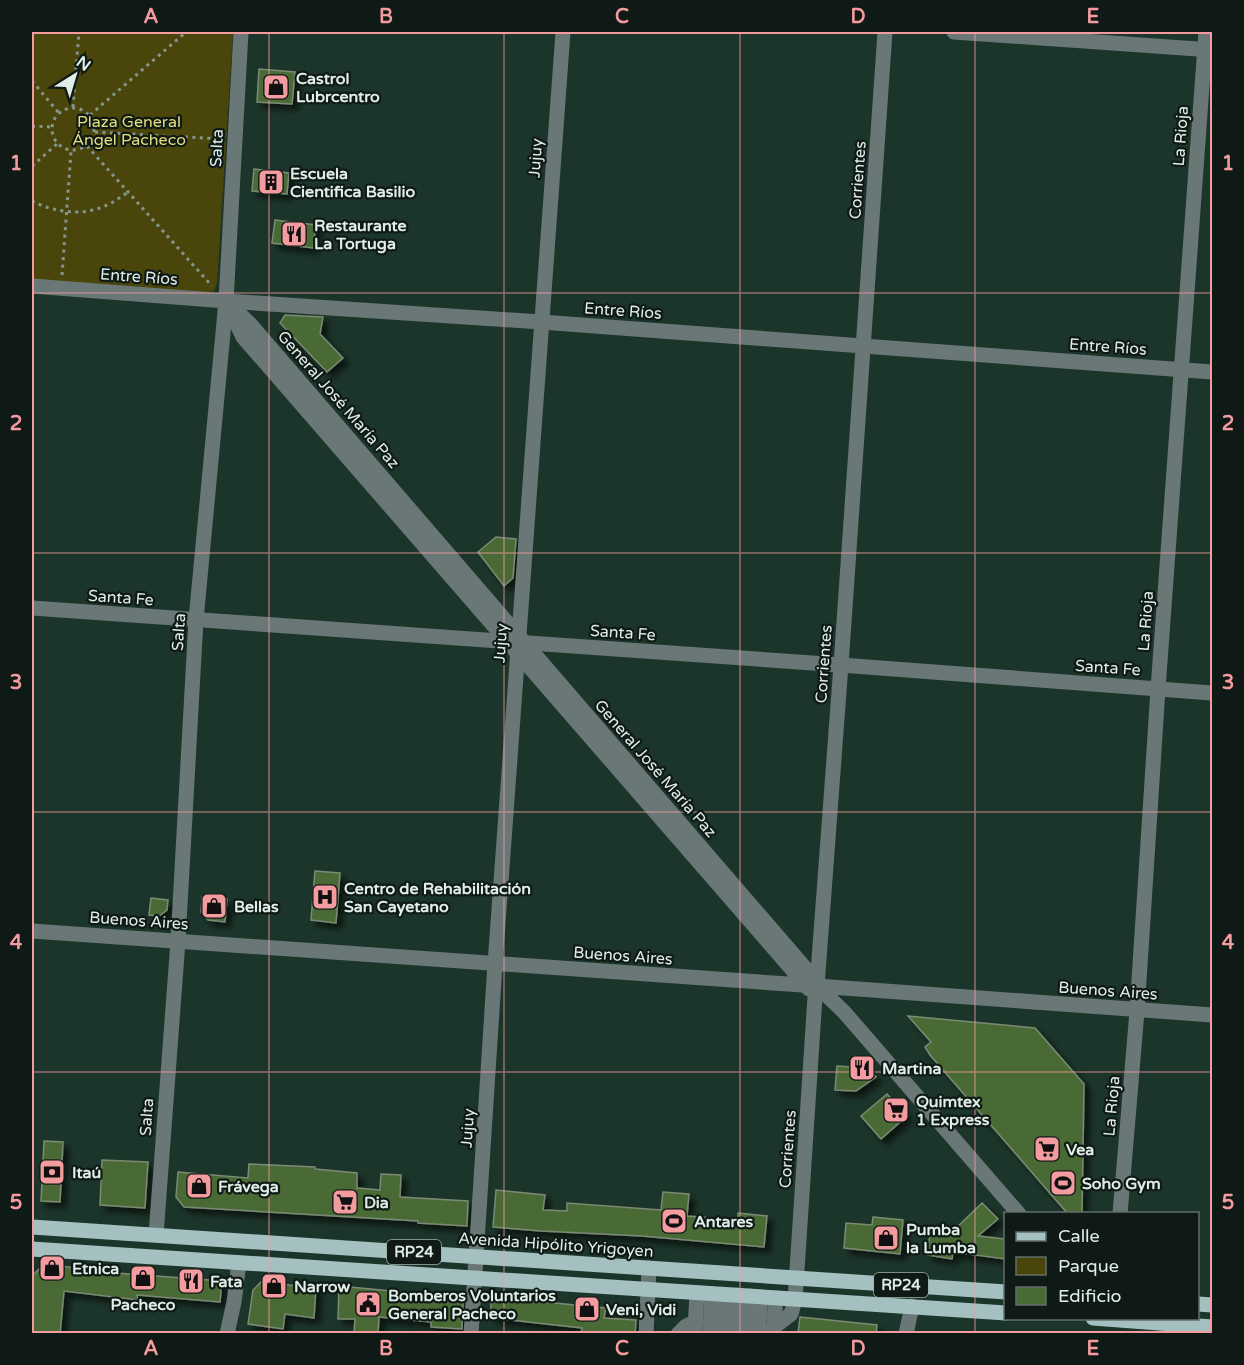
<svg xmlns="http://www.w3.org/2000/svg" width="1244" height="1365" font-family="'Varela Round',sans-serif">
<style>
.green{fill:#4a460b}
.building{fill:#486b36;stroke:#7b8a74;stroke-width:1.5;filter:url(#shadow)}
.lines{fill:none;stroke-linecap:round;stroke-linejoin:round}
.path{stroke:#84978f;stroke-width:3;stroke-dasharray:3 4.5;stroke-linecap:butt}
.minor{stroke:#6a7777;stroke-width:15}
.major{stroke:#a4c0c0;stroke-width:15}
.grid{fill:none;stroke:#f49b9f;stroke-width:1.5;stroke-opacity:0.55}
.labels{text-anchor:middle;stroke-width:4.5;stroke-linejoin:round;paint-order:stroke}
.shield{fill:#0f1915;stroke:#a1aea8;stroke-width:1.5}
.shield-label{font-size:15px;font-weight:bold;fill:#e0eee7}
.poi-label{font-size:16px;font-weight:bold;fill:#e0eee7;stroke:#0f1915;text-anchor:start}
.park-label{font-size:16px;fill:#e4de7e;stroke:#0f1915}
.street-label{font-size:16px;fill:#e0eee7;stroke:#0f1915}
.neatline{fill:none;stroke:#f49b9f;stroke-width:2}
.grid-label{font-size:20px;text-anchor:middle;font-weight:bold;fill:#f49b9f}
</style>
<defs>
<filter id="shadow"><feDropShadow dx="5.5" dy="5.5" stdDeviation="3" flood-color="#0009"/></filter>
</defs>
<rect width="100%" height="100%" fill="#1c352a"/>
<polygon class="green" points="32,32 233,32 217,283 214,291 206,293 32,279"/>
<g class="building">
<polygon points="259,69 295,72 292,104 257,102"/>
<polygon points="254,169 289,173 287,194 252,191"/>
<polygon points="275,220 316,225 313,248 272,243"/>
<polygon points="285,315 323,317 320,334 343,358 327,372 280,323"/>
<polygon points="496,537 516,539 513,578 504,586 478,552"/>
<polygon points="315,871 340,873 336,923 311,920"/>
<polygon points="202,897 227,899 225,922 208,920 201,912"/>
<polygon points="151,898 168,900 167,910 159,916 149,915"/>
<polygon points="908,1016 1035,1028 1084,1084 1082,1214 1068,1214 930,1055 925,1047 931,1042"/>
<polygon points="860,1062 876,1077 856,1091 835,1090 837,1066 853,1067"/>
<polygon points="887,1094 907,1116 881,1139 861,1116"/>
<polygon points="44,1141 63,1142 60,1202 41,1201"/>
<polygon points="102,1160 148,1162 145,1208 100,1205"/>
<polygon points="249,1164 315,1167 315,1169 357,1173 357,1188 380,1190 381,1174 401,1175 400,1197 468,1201 467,1226 418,1223 418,1221 184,1207 176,1197 178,1172 248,1178"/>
<polygon points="496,1190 545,1195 543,1210 567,1211 567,1203 661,1210 663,1192 689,1194 687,1216 738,1220 738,1213 767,1216 764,1247 642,1236 541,1231 493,1227"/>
<polygon points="982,1203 998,1219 978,1236 1005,1239 1005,1259 953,1252 952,1259 927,1255 931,1227 954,1230"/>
<polygon points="873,1217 903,1220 900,1254 844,1248 846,1223 872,1225"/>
<polygon points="44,1264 116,1273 222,1281 220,1302 137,1295 138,1300 64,1291 60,1334 32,1334 33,1275"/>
<polygon points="262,1281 289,1285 316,1287 314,1318 285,1314 283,1329 248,1324 253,1290"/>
<polygon points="339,1286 434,1295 434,1293 457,1296 463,1302 462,1329 431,1327 431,1322 379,1317 378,1334 354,1334 355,1319 338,1319"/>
<polygon points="502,1298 606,1308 604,1318 636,1320 635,1334 581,1334 582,1328 491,1318 491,1304"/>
<polygon points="800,1317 877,1325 876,1334 798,1334"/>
</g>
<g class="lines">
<g class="path">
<polyline points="32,81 59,113"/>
<polyline points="73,107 79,32"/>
<circle cx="73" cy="129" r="21"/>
<polyline points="90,115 186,32"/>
<polyline points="32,126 52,127"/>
<polyline points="95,132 222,139"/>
<polyline points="87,146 212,286"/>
<polyline points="32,166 57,144"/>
<path d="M32,201C49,210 74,215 93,210C106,207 117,200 128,192"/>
<polyline points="62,275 71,151"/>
</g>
<g class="minor">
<polyline points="954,32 1212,50"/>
<polyline points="32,286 226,301 541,322 1212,372"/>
<polyline points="226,301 250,324 805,968 817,986 845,1013 1019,1214"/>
<polyline points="230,309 243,337 809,989"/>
<polyline points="32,608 841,665 1212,693"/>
<polyline points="32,931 817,986 1212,1015"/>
<polyline points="1120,1214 1137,1011 1158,689 1206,32"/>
<polyline points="156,1235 178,941 196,620 226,301 241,32"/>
<polyline points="774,1327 791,1314 795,1300 815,997 817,986 841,665 885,32"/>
<polyline points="695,1330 697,1293"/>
<polyline points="710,1331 712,1294"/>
<polyline points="722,1332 725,1295"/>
<polyline points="733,1333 736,1295"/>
<polyline points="227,1334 234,1302 239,1263"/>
<polyline points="471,1334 495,964 563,32"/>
<polyline points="646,1334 649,1268"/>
<polyline points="678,1334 686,1326 695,1322"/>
<polyline points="747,1334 750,1296"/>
<polyline points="758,1334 761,1297"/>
<polyline points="773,1334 776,1298"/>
<polyline points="906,1334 912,1306"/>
</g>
<g class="major">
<polyline points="32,1227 1006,1292"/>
<polyline points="32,1249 1006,1313"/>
<polyline points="1198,1304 1212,1305"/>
<polyline points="1093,1318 1212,1327"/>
</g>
</g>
<path class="grid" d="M269,32V1334M504,32V1334M740,32V1334M975,32V1334M32,293H1212M32,553H1212M32,812H1212M32,1072H1212"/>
<defs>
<g id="shop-square" transform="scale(1.35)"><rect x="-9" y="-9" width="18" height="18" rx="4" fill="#f49b9f" stroke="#0f1915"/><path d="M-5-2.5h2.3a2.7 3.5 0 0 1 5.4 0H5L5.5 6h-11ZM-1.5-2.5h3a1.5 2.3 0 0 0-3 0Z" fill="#111"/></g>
<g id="building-square" transform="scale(1.35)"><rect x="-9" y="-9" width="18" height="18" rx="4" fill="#f49b9f" stroke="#0f1915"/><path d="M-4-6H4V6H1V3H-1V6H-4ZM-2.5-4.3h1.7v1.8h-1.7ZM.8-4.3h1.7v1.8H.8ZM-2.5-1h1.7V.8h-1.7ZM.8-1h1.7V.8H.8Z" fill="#111"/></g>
<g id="restaurant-square" transform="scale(1.35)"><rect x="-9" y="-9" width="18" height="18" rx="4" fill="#f49b9f" stroke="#0f1915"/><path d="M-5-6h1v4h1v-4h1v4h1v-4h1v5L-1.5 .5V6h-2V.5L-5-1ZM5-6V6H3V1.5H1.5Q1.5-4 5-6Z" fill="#111"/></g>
<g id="hospital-square" transform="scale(1.35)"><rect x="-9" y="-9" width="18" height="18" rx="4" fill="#f49b9f" stroke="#0f1915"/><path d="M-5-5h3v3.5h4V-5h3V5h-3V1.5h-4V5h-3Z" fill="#111"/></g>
<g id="supermarket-square" transform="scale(1.35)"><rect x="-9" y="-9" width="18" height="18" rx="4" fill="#f49b9f" stroke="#0f1915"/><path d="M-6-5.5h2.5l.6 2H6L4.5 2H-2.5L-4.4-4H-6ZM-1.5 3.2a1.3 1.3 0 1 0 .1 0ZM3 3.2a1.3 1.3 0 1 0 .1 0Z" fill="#111"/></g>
<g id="bank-square" transform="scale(1.35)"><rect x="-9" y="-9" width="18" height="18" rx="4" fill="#f49b9f" stroke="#0f1915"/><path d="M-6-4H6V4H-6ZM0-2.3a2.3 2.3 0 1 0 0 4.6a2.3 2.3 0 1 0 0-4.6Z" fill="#111"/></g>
<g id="stadium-square" transform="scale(1.35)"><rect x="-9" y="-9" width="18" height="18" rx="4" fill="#f49b9f" stroke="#0f1915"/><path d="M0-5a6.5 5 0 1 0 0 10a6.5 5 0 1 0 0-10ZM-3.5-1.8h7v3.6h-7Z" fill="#111"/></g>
<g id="civic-square" transform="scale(1.35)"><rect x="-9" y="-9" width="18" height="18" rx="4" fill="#f49b9f" stroke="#0f1915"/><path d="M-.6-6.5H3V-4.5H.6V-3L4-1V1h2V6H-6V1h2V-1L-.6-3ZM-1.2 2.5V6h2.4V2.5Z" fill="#111"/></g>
</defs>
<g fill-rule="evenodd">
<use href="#shop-square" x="276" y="87"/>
<use href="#building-square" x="271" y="182"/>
<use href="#restaurant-square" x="294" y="234"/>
<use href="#hospital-square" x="325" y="897"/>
<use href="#shop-square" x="214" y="906"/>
<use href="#restaurant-square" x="862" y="1068"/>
<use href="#supermarket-square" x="896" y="1110"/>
<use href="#supermarket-square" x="1047" y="1149"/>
<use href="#bank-square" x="52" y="1172"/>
<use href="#stadium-square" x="1063" y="1183"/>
<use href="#shop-square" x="199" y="1186"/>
<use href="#supermarket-square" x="345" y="1202"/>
<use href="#stadium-square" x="674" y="1221"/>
<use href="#shop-square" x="886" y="1238"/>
<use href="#shop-square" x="52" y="1268"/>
<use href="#shop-square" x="143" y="1278"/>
<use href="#restaurant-square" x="191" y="1281"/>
<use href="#shop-square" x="274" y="1286"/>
<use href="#civic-square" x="368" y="1304"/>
<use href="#shop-square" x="587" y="1309"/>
</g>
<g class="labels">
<g class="shield">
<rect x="387" y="1240" width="54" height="24" rx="4.5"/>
<rect x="874" y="1273" width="54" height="24" rx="4.5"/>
</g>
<g class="shield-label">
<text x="414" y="1257">RP24</text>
<text x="901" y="1290">RP24</text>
</g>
<g class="poi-label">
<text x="296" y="84">Castrol<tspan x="296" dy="18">Lubrcentro</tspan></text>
<text x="290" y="179">Escuela<tspan x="290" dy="18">Cientifica Basilio</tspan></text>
<text x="314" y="231">Restaurante<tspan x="314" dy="18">La Tortuga</tspan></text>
<text x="344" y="894">Centro de Rehabilitación<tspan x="344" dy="18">San Cayetano</tspan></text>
<text x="234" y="912">Bellas</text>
<text x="882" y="1074">Martina</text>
<text x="916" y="1107">Quimtex<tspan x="916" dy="18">1 Express</tspan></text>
<text x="1066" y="1155">Vea</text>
<text x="72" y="1178">Itaú</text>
<text x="1082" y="1189">Soho Gym</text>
<text x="218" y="1192">Frávega</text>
<text x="364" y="1208">Dia</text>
<text x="694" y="1227">Antares</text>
<text x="906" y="1235">Pumba<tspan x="906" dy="18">la Lumba</tspan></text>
<text x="72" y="1274">Etnica</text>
<text x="210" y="1287">Fata</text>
<text x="294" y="1292">Narrow</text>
<text x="388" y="1301">Bomberos Voluntarios<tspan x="388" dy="18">General Pacheco</tspan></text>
<text x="143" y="1310" text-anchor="middle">Pacheco</text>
<text x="606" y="1315">Veni, Vidi</text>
</g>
<g class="park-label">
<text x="129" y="127">Plaza General<tspan x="129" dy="18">Ángel Pacheco</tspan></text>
</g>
<g class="street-label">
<text transform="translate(1180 136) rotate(-86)" y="6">La Rioja</text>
<text transform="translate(216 148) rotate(-87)" y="6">Salta</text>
<text transform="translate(535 158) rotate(-86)" y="6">Jujuy</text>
<text transform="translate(857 180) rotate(-86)" y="6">Corrientes</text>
<text transform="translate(139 276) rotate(4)" y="6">Entre Ríos</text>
<text transform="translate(623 310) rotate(4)" y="6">Entre Ríos</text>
<text transform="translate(1108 346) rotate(4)" y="6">Entre Ríos</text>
<text transform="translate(339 399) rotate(49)" y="6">General José María Paz</text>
<text transform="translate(121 597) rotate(4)" y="6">Santa Fe</text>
<text transform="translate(1145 621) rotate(-86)" y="6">La Rioja</text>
<text transform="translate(178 632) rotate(-86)" y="6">Salta</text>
<text transform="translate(623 632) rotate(4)" y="6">Santa Fe</text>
<text transform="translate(500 643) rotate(-86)" y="6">Jujuy</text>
<text transform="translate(823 664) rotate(-86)" y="6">Corrientes</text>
<text transform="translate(1108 667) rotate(4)" y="6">Santa Fe</text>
<text transform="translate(656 768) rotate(49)" y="6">General José María Paz</text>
<text transform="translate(139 920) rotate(4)" y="6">Buenos Aires</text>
<text transform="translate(623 955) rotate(4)" y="6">Buenos Aires</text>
<text transform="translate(1108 990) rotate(4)" y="6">Buenos Aires</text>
<text transform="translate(1111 1106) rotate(-85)" y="6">La Rioja</text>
<text transform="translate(146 1117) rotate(-86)" y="6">Salta</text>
<text transform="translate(467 1128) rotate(-86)" y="6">Jujuy</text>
<text transform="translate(787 1149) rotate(-86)" y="6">Corrientes</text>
<text transform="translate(556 1244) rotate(4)" y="6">Avenida Hipólito Yrigoyen</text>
</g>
</g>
<rect width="1244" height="1365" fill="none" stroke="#0f1915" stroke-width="66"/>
<rect x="1004" y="1212" width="195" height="108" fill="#0f1915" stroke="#636e69" stroke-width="1.5"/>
<rect x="1016" y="1232" width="30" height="9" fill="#a4c0c0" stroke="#636e69" stroke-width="1.5"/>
<text x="1058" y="1242" font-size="18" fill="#e0eee7">Calle</text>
<rect x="1016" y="1257" width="30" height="18" fill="#4a460b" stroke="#636e69" stroke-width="1.5"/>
<text x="1058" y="1272" font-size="18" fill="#e0eee7">Parque</text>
<rect x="1016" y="1287" width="30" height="18" fill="#486b36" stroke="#636e69" stroke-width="1.5"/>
<text x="1058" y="1302" font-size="18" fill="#e0eee7">Edificio</text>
<g transform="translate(75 75) rotate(37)" stroke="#0f1915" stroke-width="4.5" paint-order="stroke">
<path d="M0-4.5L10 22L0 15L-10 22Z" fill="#e0eee7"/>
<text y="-9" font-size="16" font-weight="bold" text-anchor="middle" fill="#e0eee7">N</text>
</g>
<rect x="33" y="33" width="1178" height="1299" class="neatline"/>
<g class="grid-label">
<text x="151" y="23">A</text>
<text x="386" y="23">B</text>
<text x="622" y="23">C</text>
<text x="858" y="23">D</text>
<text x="1093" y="23">E</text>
<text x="16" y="170">1</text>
<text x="1228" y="170">1</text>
<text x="16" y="430">2</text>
<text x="1228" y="430">2</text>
<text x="16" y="689">3</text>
<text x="1228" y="689">3</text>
<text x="16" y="949">4</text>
<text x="1228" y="949">4</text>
<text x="16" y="1209">5</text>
<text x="1228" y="1209">5</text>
<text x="151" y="1355">A</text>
<text x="386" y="1355">B</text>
<text x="622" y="1355">C</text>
<text x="858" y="1355">D</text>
<text x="1093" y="1355">E</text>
</g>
</svg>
